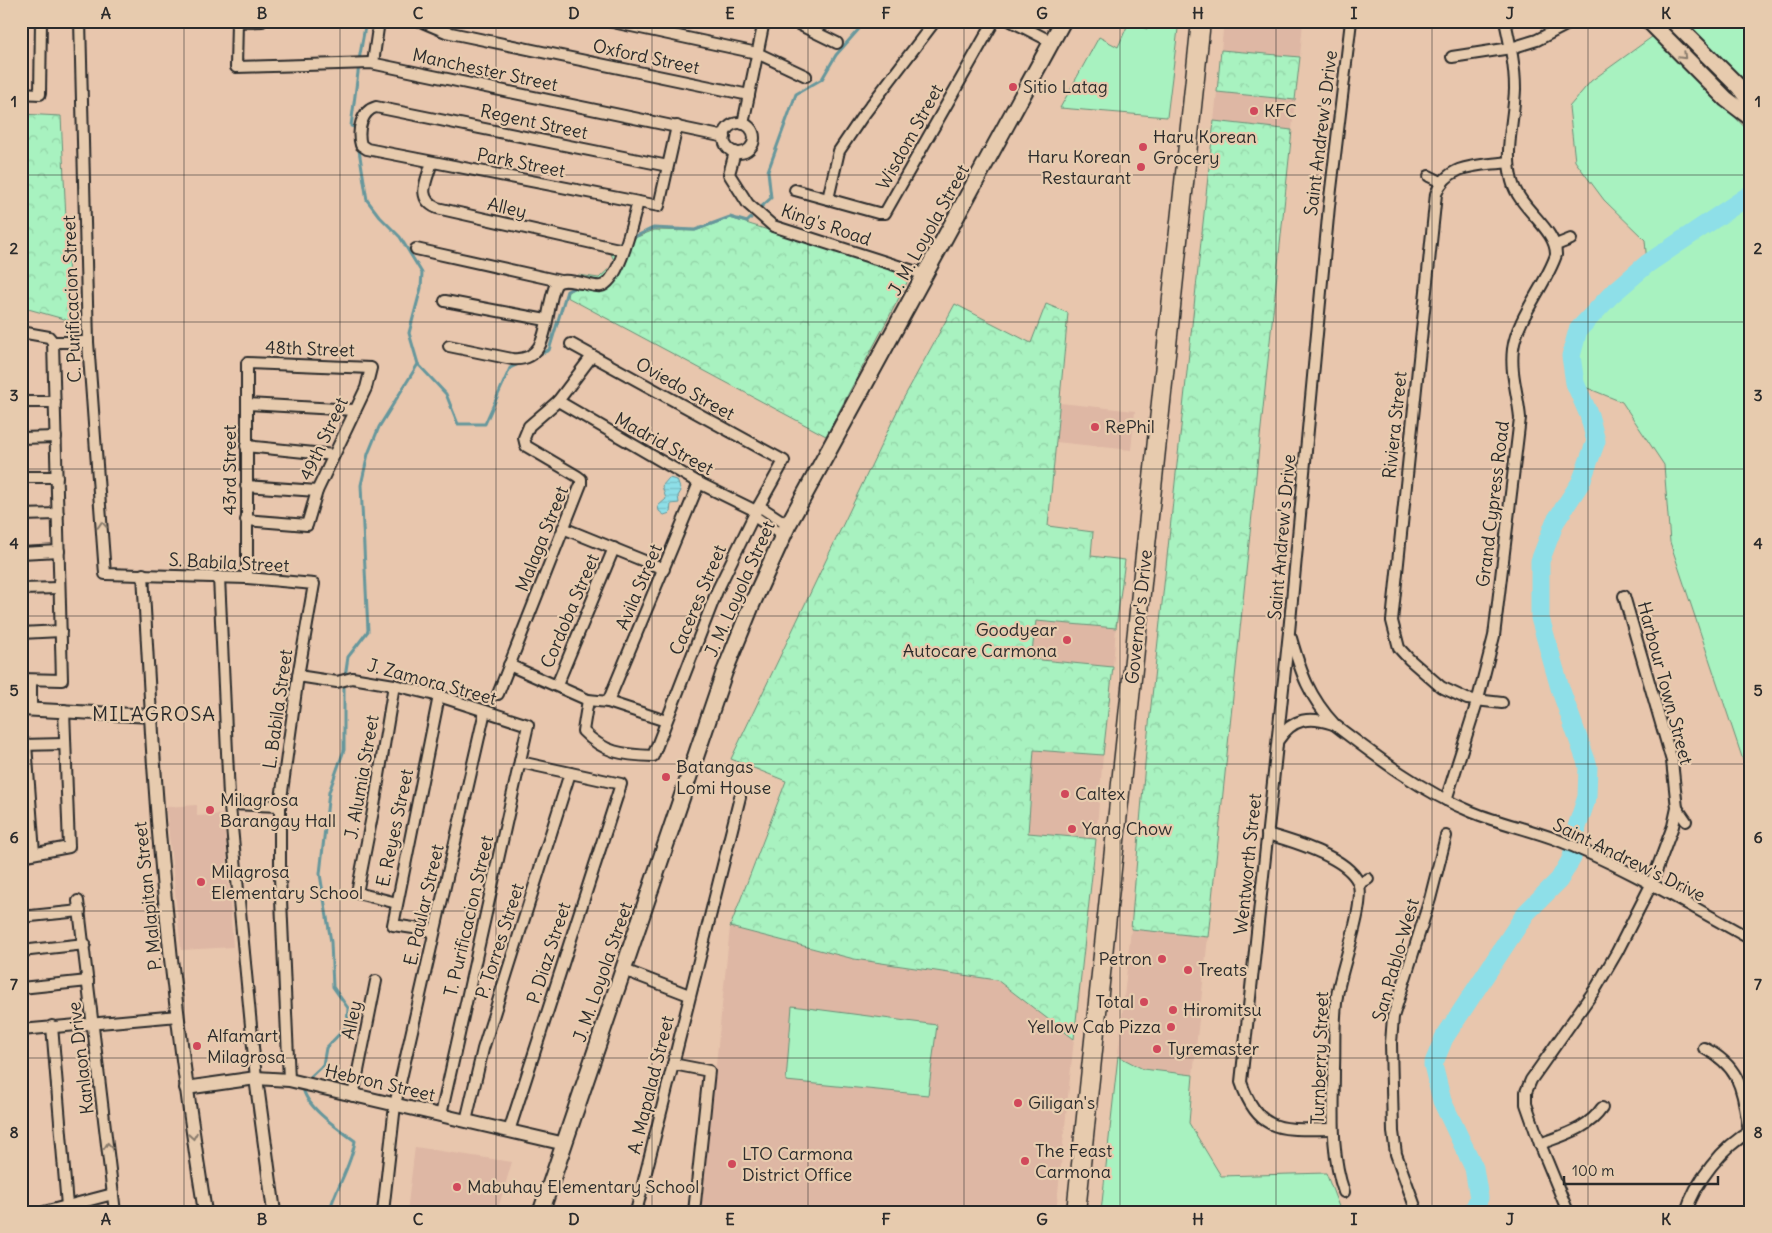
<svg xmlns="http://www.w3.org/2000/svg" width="1772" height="1233" font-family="Delius,sans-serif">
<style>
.built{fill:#deb7a4}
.green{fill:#a8f2c0;stroke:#6a8e76}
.forest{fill:url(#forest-crowns);stroke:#6a8e76}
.water{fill:url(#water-rules);stroke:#66979c}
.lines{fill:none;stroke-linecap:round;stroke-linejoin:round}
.stream{stroke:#66979c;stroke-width:3}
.river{stroke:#8edfe8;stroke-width:19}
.minor-casing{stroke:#2b2b2b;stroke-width:14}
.tertiary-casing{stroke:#2b2b2b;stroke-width:16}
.secondary-casing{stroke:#2b2b2b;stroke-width:19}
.trunk-casing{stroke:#2b2b2b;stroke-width:21}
.minor{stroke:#e7cbae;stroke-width:10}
.tertiary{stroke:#e7cbae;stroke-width:12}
.secondary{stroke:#e7cbae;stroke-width:15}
.trunk{stroke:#e7cbae;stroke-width:18}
.oneway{stroke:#897b6c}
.grid{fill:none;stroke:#2b2b2b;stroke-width:1;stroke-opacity:0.55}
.poi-dot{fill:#d1495b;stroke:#e7cbae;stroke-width:2}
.labels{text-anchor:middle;stroke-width:4.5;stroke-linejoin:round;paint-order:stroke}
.street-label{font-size:18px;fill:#2b2b2b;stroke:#e7cbae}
.poi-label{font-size:18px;fill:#2b2b2b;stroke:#e7cbae;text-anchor:start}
.quarter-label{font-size:20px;letter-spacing:1px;fill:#2b2b2b;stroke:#e7cbae}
.neatline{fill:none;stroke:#2b2b2b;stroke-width:2}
.grid-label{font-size:16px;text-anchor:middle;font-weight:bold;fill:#2b2b2b}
</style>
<defs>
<pattern id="forest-crowns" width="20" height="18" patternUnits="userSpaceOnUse" patternTransform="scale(1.25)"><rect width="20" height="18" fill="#a8f2c0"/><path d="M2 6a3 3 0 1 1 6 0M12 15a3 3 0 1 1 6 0" fill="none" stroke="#91d0a5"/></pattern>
<pattern id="water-rules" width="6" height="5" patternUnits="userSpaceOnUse" patternTransform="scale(1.25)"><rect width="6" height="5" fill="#8edfe8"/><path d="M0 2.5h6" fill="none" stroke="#7bc0c7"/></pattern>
</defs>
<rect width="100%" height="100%" fill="#e8c6ad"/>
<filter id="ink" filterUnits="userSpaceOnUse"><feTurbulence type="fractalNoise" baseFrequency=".02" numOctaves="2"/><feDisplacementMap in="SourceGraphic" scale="10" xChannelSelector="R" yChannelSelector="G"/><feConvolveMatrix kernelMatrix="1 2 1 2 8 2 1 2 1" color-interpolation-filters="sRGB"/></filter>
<g filter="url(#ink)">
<g class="built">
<polygon points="1224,21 1303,21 1300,57 1221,50"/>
<polygon points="1217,92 1295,100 1292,130 1214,121"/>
<polygon points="1060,403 1135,411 1131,450 1056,442"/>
<polygon points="1035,621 1116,628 1113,667 1031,659"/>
<polygon points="1034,749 1103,755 1096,839 1028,833"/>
<polygon points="197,805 197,816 224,814 233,947 181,950 166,807"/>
<polygon points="730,927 854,959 997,980 1074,1039 1056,1212 701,1212"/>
<polygon points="1131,929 1208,937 1193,1075 1143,1069 1118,1056"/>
<polygon points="415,1147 512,1162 497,1212 407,1212"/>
</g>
<g class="green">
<polygon points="1149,21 1179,21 1167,117 1060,108 1099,37 1118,47 1129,22 1147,29"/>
<polygon points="1682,21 1751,21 1751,94"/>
<path d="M1656,34L1751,134V784L1670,542L1664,465L1622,402L1575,383C1574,375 1571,365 1571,357C1572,321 1622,285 1647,264L1645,240L1604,200L1575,161L1569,107L1591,81Z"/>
<polygon points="792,1006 937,1025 928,1095 786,1081"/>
<polygon points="1118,1056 1143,1069 1193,1075 1189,1123 1221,1176 1326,1173 1341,1212 1101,1212"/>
</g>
<g class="forest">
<polygon points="1221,50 1300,57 1295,100 1217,92"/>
<polygon points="21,114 61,116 71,321 21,307"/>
<polygon points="1214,121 1292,130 1208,937 1131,929 1146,752"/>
<polygon points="730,218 911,275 826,436 567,297 568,292 579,286 578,275 599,278 615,263 607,244 630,240 654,230 695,231"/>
<polygon points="955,304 1031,343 1046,304 1068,313 1048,526 1093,532 1091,556 1125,560 1116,628 1036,621 1031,659 1113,667 1103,755 1034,750 1028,833 1096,839 1074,1039 997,980 854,959 730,927 786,781 731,759 902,401"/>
</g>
<polygon class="water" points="669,478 677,480 681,491 678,496 679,503 671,504 670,513 664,515 659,511 658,506 666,499 662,486"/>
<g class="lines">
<g class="stream">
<polyline points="359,60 366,21"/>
<polyline points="358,128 351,126 359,65"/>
<polyline points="358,144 367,200 379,216 400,237 422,273 421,288 409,333 418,364 446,394 458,424 485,424 510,368 523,362"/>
<polyline points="760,208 771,198 768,171 796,94 822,79 836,55 866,21"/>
<polyline points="630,239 653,228 695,230 730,217 747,222 751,218"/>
<polyline points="535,356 549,350 567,291 578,286"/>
<polyline points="345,677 348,657 368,631 361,485 368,454 379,427 418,364"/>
<polyline points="307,1080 323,1065 326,1048 347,1026 348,1008 333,987 331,942 320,874 329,792 344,750 344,683"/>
<path d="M303,1087C305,1107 340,1130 355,1141C351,1167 336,1187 329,1212"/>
</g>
<polyline class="river" points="1473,1212 1479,1198 1474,1168 1442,1101 1433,1065 1444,1038 1526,913 1559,880 1572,858 1577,827 1587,797 1588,766 1560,688 1540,618 1540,561 1555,522 1581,482 1596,441 1589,415 1575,383 1571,356 1578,330 1611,295 1647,264 1751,194"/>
<g class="minor-casing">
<g id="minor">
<polyline points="80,21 88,342 105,574 247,578 314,584 298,676 280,806 280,877 289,1080"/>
<polyline points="237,21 236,67 371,63 725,137"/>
<polyline points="420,21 446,32 749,95"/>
<polyline points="608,21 757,53 806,76"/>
<polyline points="792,21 837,43"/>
<polyline points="1011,21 1052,42"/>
<polyline points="237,22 262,21"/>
<polyline points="1452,57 1511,48 1537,40 1570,23"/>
<polyline points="373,63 379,21"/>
<polyline points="21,93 40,94 41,21"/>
<circle cx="739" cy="138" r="15"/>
<polyline points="743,124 764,21"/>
<polyline points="735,152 729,174 748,204 773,226 926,275"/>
<path d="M432,162C427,180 415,198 437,208L623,250"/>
<path d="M668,166L376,107C361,111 357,131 361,145L367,149L659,206L677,126"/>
<polyline points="1429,176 1441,182"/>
<polyline points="795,190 878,213 885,213 994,21"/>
<polyline points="828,199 839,151 862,117 935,21"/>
<polyline points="1556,245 1571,239"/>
<polyline points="416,249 560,281"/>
<polyline points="445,301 546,320"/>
<polyline points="21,332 49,337 53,342 88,342"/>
<path d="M571,344L784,461L756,511L717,591L653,756C623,755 604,753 583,731L588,700"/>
<path d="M449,346L512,359C553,363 543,310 556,284C563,278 573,282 582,283C587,284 596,287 601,286C620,282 633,219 638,202"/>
<polyline points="558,401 699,483 756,511"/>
<polyline points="21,402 55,402"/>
<polyline points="247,404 354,410"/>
<polyline points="21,438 56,437"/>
<polyline points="246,446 334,455"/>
<polyline points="21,477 57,477"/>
<polyline points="246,486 317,491"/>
<polyline points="759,506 788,525"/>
<polyline points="21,515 58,514"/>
<polyline points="754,516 783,536"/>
<polyline points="246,520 307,525 317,491 366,388 371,368 247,363 247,578"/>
<polyline points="563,528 664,569"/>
<polyline points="21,553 59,551"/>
<polyline points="143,574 151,716"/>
<polyline points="219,577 229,796 256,1078"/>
<polyline points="21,589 59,588"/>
<polyline points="21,633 61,631"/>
<path d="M1291,638C1301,673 1309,697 1335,725C1378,758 1421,791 1472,812C1499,823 1528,829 1555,839C1623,865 1687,904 1751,939"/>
<polyline points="509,665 588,700 608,702 666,721"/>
<polyline points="298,676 337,682 352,678 394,685 439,696 528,725 441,1115"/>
<polyline points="21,679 62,680 53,342"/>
<polyline points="394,685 374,806 357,893 397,903"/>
<polyline points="557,685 614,548"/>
<polyline points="498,694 581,484 581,479 577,476 526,446 524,438 529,426 558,401 592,356"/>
<polyline points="608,702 699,483"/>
<path d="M1502,703L1467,699L1441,687L1409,659L1399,648L1392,621L1436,194C1448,162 1480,166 1509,162"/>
<polyline points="31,710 31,681"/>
<path d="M1279,739C1293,718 1310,716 1333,724"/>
<polyline points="26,744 34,853"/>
<polyline points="21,745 65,744"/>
<path d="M1446,800L1478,699L1494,636L1520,418C1518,394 1510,373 1513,349C1517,318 1546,285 1556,255C1557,229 1519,209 1512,181C1504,151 1514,120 1515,89C1515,66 1510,44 1505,21"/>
<polyline points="230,804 280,806"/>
<polyline points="1677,808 1686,821"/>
<path d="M1267,834C1292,841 1347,857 1358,882C1367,903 1340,970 1337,996C1333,1020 1335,1045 1334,1068C1334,1110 1330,1152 1344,1192"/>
<polyline points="21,856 69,847 64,710"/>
<polyline points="1359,884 1368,879"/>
<polyline points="78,901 115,1212"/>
<polyline points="21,917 80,911"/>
<polyline points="434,931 393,925 439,696"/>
<polyline points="21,951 85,944"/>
<polyline points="624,970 689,995"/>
<polyline points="21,988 88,981"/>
<polyline points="52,1026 67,1206"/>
<polyline points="21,1030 178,1016"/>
<path d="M1704,1048C1743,1068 1742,1092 1749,1131"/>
<polyline points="673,1064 709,1071 694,1212"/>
<polyline points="353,1096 376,981"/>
<polyline points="466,1121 483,1049 570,773"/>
<path d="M1333,1129C1285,1129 1259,1136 1241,1082L1289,632L1329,206L1351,21"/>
<polyline points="509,1131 621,784 520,762"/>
<path d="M1540,1144C1563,1135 1588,1129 1602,1108"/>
<polyline points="44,1212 113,1194"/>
<polyline points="383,1212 395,1105 485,711"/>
<polyline points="636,1212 740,797"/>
<polyline points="1417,1212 1396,1154 1393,1132 1391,1043 1393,1017 1430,899 1446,836"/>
<polyline points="1568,1212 1540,1144 1526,1104 1526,1092 1531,1080 1596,988 1617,952 1651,885 1673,826 1677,808 1672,761 1624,596"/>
<path d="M1686,1212C1695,1182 1723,1146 1751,1131"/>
</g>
</g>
<g class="tertiary-casing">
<g id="tertiary">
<path d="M21,709L151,716C160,882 179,1048 205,1212"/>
<polyline points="256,1078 274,1212"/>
<polyline points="186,1088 256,1078 289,1080 565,1144"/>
</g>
</g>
<g class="secondary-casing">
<g id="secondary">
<polyline points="1649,21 1726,99 1751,118"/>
<polyline points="1673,21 1739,87 1751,103"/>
<polyline points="541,1212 724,673 752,604 788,525 1063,21"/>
</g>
</g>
<g class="trunk-casing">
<polyline id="trunk" points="1076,1212 1201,21"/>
</g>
<use href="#minor" class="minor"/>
<use href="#tertiary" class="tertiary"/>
<use href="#secondary" class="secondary"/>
<use href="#trunk" class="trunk"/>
</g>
<defs><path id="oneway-chevron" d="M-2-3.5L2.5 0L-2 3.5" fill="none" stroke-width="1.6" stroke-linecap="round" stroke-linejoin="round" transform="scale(1.25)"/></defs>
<g class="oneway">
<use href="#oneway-chevron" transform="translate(1683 56) rotate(45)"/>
<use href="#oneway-chevron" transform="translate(102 525) rotate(-94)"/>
<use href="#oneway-chevron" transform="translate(193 1136) rotate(81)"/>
<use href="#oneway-chevron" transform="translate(108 1146) rotate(-96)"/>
</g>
</g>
<path class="grid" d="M184,21V1212M340,21V1212M496,21V1212M652,21V1212M808,21V1212M964,21V1212M1120,21V1212M1276,21V1212M1432,21V1212M1588,21V1212M21,175H1751M21,322H1751M21,469H1751M21,616H1751M21,764H1751M21,911H1751M21,1058H1751"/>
<g class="poi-dot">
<circle cx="1013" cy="87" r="5"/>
<circle cx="1254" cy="111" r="5"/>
<circle cx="1143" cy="147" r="5"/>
<circle cx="1141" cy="167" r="5"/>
<circle cx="1095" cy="427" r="5"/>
<circle cx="1067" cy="640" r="5"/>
<circle cx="666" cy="777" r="5"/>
<circle cx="1065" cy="794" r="5"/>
<circle cx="210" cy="810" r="5"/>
<circle cx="1072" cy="829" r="5"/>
<circle cx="201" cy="882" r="5"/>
<circle cx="1162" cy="959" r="5"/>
<circle cx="1188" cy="970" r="5"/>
<circle cx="1144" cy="1002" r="5"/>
<circle cx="1173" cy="1010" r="5"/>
<circle cx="1171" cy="1027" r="5"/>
<circle cx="197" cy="1046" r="5"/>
<circle cx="1157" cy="1049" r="5"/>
<circle cx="1018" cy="1103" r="5"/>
<circle cx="1025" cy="1161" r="5"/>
<circle cx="732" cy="1164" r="5"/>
<circle cx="457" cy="1187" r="5"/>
</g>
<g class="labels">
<g class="street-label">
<text transform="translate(646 57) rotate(12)" y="6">Oxford Street</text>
<text transform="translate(485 70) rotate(12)" y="6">Manchester Street</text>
<text transform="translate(534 122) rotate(12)" y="6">Regent Street</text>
<text transform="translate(1321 133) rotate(-83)" y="6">Saint Andrew's Drive</text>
<text transform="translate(910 137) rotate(-61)" y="6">Wisdom Street</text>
<text transform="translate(521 163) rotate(11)" y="6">Park Street</text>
<text transform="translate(507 208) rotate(13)" y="6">Alley</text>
<text transform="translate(826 225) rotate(19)" y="6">King's Road</text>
<text transform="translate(929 230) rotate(-61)" y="6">J. M. Loyola Street</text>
<text transform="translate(72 299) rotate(-92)" y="6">C. Purificacion Street</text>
<text transform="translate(310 349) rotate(2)" y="6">48th Street</text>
<text transform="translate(685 389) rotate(29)" y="6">Oviedo Street</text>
<text transform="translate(1395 425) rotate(-84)" y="6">Riviera Street</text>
<text transform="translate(324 439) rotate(-65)" y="6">49th Street</text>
<text transform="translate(664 444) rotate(29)" y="6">Madrid Street</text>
<text transform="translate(230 470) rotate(-90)" y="6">43rd Street</text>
<text transform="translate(1493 504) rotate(-83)" y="6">Grand Cypress Road</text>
<text transform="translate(1282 537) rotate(-85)" y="6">Saint Andrew's Drive</text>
<text transform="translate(542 539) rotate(-68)" y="6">Malaga Street</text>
<text transform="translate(229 563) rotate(3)" y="6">S. Babila Street</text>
<text transform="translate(639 587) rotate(-67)" y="6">Avila Street</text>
<text transform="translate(740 589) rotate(-66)" y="6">J. M. Loyola Street</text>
<text transform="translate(698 600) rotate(-67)" y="6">Caceres Street</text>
<text transform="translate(570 611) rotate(-67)" y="6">Cordoba Street</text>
<text transform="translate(1139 617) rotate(-84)" y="6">Governor's Drive</text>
<text transform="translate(432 682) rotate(15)" y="6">J. Zamora Street</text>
<text transform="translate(1665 683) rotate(75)" y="6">Harbour Town Street</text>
<text transform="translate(278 709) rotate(-82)" y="6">L. Babila Street</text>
<text transform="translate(362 777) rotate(-80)" y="6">J. Alumia Street</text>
<text transform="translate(395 828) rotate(-78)" y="6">E. Reyes Street</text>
<text transform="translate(1629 860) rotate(26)" y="6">Saint Andrew's Drive</text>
<text transform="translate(1248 864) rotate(-84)" y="6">Wentworth Street</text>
<text transform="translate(148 896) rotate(-96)" y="6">P. Malapitan Street</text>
<text transform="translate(424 905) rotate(-77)" y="6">E. Paular Street</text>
<text transform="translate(469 916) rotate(-77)" y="6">T. Purificacion Street</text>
<text transform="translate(500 941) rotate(-72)" y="6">P. Torres Street</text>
<text transform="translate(549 953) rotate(-72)" y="6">P. Diaz Street</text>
<text transform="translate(1396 960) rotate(-74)" y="6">San Pablo-West</text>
<text transform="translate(603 972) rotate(-71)" y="6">J. M. Loyola Street</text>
<text transform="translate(352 1020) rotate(-78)" y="6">Alley</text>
<text transform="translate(81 1058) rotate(-97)" y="6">Kanlaon Drive</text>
<text transform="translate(1320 1058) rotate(-88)" y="6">Turnberry Street</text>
<text transform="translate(380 1083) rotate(13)" y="6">Hebron Street</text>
<text transform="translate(651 1085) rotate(-76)" y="6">A. Mapalad Street</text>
</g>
<g class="poi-label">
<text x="1023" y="93">Sitio Latag</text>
<text x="1264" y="117">KFC</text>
<text x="1153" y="143">Haru Korean<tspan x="1153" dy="21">Grocery</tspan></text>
<text x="1131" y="163" text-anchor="end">Haru Korean<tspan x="1131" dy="21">Restaurant</tspan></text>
<text x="1105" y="433">RePhil</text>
<text x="1057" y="636" text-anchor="end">Goodyear<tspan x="1057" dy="21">Autocare Carmona</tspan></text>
<text x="676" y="773">Batangas<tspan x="676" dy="21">Lomi House</tspan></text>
<text x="1075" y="800">Caltex</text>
<text x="220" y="806">Milagrosa<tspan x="220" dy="21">Barangay Hall</tspan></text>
<text x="1082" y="835">Yang Chow</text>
<text x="211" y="878">Milagrosa<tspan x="211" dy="21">Elementary School</tspan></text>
<text x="1152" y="965" text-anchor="end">Petron</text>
<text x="1198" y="976">Treats</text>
<text x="1134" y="1008" text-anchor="end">Total</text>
<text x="1183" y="1016">Hiromitsu</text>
<text x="1161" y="1033" text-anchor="end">Yellow Cab Pizza</text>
<text x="207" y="1042">Alfamart<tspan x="207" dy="21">Milagrosa</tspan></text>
<text x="1167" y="1055">Tyremaster</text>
<text x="1028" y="1109">Giligan's</text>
<text x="1035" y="1157">The Feast<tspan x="1035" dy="21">Carmona</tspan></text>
<text x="742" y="1160">LTO Carmona<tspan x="742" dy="21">District Office</tspan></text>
<text x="467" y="1193">Mabuhay Elementary School</text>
</g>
<g class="quarter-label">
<text x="154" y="721">MILAGROSA</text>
</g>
</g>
<rect width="1772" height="1233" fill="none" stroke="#e7cbae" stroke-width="55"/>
<path d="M1564 1176v8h154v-8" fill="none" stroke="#2b2b2b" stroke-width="2.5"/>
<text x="1572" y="1176" font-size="15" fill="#2b2b2b" stroke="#e7cbae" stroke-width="4" paint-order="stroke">100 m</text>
<rect x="28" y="28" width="1716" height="1178" class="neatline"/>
<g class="grid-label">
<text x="106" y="19">A</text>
<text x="262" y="19">B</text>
<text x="418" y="19">C</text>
<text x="574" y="19">D</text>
<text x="730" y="19">E</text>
<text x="886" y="19">F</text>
<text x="1042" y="19">G</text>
<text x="1198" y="19">H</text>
<text x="1354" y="19">I</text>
<text x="1510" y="19">J</text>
<text x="1666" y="19">K</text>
<text x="14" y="107">1</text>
<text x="1758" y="107">1</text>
<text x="14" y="254">2</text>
<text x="1758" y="254">2</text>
<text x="14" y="401">3</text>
<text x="1758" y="401">3</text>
<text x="14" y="549">4</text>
<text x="1758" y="549">4</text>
<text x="14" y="696">5</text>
<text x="1758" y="696">5</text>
<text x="14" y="843">6</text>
<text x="1758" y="843">6</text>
<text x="14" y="990">7</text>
<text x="1758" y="990">7</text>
<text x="14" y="1138">8</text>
<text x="1758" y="1138">8</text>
<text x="106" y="1225">A</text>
<text x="262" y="1225">B</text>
<text x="418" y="1225">C</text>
<text x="574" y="1225">D</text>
<text x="730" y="1225">E</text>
<text x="886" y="1225">F</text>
<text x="1042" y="1225">G</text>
<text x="1198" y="1225">H</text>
<text x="1354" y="1225">I</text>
<text x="1510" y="1225">J</text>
<text x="1666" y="1225">K</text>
</g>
</svg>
